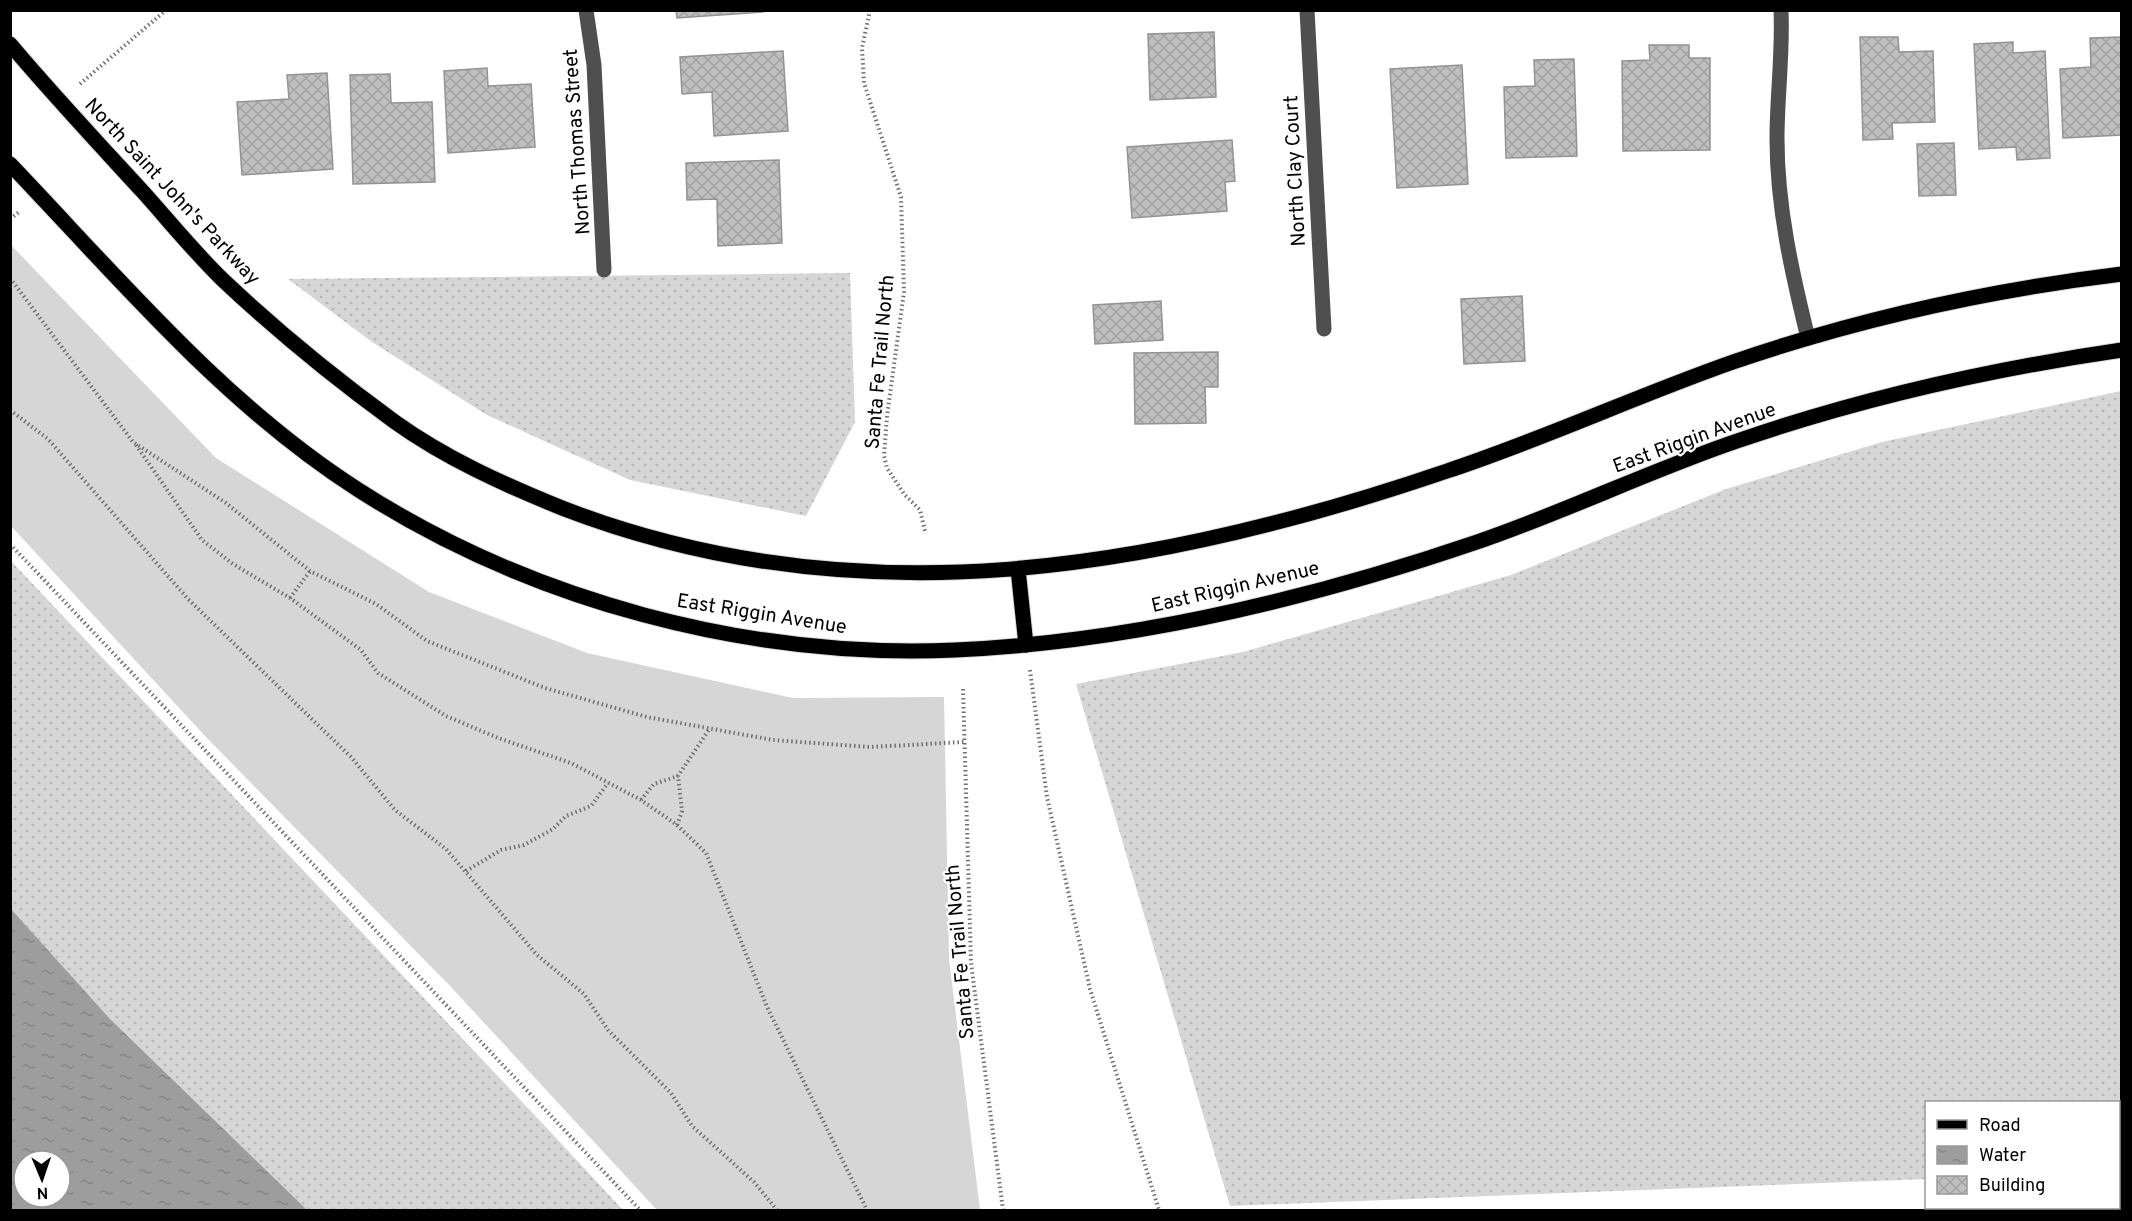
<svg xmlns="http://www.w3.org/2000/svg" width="2132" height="1221" font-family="Overpass,sans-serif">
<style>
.grass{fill:url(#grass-dots);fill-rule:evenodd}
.garden{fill:#d6d6d6}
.water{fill:url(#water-ripples);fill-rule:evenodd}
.building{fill:url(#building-cross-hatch);stroke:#939393;stroke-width:1.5}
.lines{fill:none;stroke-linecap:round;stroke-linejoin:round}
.major-casing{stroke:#dbdbdb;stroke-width:17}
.path{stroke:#717171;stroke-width:4;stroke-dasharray:1.5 3;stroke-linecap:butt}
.minor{stroke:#4f4f4f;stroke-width:15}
.major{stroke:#000;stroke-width:15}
.labels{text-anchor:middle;stroke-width:4.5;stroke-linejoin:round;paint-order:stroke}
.street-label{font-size:20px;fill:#000;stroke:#fff}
</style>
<defs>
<pattern id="grass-dots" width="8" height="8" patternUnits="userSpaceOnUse" patternTransform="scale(1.5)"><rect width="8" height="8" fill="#d6d6d6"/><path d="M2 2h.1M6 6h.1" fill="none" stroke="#b6b6b6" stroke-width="1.8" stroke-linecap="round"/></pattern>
<pattern id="water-ripples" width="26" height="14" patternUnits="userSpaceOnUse" patternTransform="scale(1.5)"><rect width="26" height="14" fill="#9d9d9d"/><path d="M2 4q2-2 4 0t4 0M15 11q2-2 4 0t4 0" fill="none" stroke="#858585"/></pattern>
<pattern id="building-cross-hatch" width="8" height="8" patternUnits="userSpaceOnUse" patternTransform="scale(1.5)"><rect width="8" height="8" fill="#bfbfbf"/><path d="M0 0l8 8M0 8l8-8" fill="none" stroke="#a2a2a2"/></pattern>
</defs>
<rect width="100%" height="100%" fill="#fff"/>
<g class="grass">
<polygon points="850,273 855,422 806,516 630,480 487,415 372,342 288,279"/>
<polygon points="2121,391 2121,1171 2118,1172 2118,1102 1926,1102 1926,1179 1230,1206 1076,684 1243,652 1511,575 1726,489 1882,442"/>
<path d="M10,560L544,1125L623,1210H11ZM24,1161H60V1197H24Z"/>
</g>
<polygon class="garden" points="10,244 216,458 429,592 587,653 793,698 944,697 949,959 980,1210 657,1210 451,987 206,737 11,526"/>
<path class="water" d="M10,908L110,1019L307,1210H11ZM24,1161H60V1197H24Z"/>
<g class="building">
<polygon points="676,10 763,10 763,12 677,18"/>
<polygon points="1214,32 1216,97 1150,100 1148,34"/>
<polygon points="1860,37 1898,37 1899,52 1933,51 1935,122 1892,123 1893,139 1863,140"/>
<polygon points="2122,37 2122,135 2063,138 2060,69 2091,67 2090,38"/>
<polygon points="2013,42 2013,53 2045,51 2050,158 2017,160 2016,147 1979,149 1974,44"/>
<polygon points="1649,45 1689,45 1689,58 1710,58 1710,150 1623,151 1622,61 1650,60"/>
<polygon points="783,51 788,131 714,136 712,92 682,94 680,57"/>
<polygon points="1574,59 1577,156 1506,158 1504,87 1535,86 1534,60"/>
<polygon points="1462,65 1468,184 1397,188 1390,69"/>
<polygon points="487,68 488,86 531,84 535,147 448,153 444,71"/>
<polygon points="327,73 333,169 242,175 237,102 289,99 287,75"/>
<polygon points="390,74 391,103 432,102 435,182 353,184 350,75"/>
<polygon points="1232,140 1235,181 1225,182 1227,211 1132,218 1127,147"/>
<polygon points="1954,143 1956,195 1919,196 1917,144"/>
<polygon points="779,160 782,243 718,246 717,199 687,200 686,163"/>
<polygon points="1522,296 1525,361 1464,364 1461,299"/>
<polygon points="1161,301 1163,340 1095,344 1093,305"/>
<polygon points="1218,352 1218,387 1205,387 1206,423 1135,424 1134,353"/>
</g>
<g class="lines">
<g class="major-casing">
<g id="major">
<path d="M10,44C53,95 99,144 144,193C170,222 195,253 223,280C277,331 336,379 395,422C445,458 505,485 562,508C857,622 1157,570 1447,471C1544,439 1636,396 1733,362C1858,319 1990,290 2122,274"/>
<path d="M10,164C119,278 223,403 357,489C531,601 748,659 955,650C1132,642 1310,599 1477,542C1565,512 1649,471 1737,441C1862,398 1991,369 2122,350"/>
<polyline points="1018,569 1026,645"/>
</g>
</g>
<g class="path">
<polyline points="870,10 862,48 864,83 901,197 904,292 887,416 884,456 887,468 904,494 920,510 925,531"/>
<polyline points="80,84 166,10"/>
<polyline points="10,219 19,212"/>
<polyline points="10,278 133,442 226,503 310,571 376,604 427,641 545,688 647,717 773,740 870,747 964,742"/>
<polyline points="10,410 48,439 188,599 351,757 395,810 446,849 537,955 584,994 608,1030 671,1093 692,1126 754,1182 777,1210"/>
<polyline points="136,445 202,540 233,564 290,598 361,650 378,673 446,716 498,738 571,763 641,800 677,825 706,853 767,1007 867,1210"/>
<polyline points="10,544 640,1210"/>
<polyline points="290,598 310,571"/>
<polyline points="1030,670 1047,797 1090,989 1159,1210"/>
<polyline points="963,689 971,963 1003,1210"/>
<polyline points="641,800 654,784 678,776"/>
<polyline points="677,825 682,811 678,776 710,728"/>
<polyline points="466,871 501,850 524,845 553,829 566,816 591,806 608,783"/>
</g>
<g class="minor">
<polyline points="586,10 594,65 604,270"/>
<polyline points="1307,10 1324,329"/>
<path d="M1781,10C1783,53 1777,96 1777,139C1777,207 1792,273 1808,338"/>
</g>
<use href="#major" class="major"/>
</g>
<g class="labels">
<g class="street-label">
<text transform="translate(576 142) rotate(-94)" y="7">North Thomas Street</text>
<text transform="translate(1294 171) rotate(-93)" y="7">North Clay Court</text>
<text transform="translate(173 191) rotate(47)" y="7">North Saint John's Parkway</text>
<text transform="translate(879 362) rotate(-85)" y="7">Santa Fe Trail North</text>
<text transform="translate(1694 437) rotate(-20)" y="7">East Riggin Avenue</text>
<text transform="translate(1235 586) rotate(-13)" y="7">East Riggin Avenue</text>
<text transform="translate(762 613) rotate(9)" y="7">East Riggin Avenue</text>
<text transform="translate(959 952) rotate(-95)" y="7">Santa Fe Trail North</text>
</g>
</g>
<rect width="2132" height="1221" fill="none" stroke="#000000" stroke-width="24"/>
<rect x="1925" y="1101" width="195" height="108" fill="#ffffff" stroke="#999999" stroke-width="1.5"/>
<rect x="1937" y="1120" width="30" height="9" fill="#000000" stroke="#999999" stroke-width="1.5"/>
<text x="1979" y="1131" font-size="18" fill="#000000">Road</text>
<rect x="1937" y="1146" width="30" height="18" fill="url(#water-ripples)" stroke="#999999" stroke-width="1.5"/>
<text x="1979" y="1161" font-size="18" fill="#000000">Water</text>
<rect x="1937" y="1176" width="30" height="18" fill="url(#building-cross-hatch)" stroke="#999999" stroke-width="1.5"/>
<text x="1979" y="1191" font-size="18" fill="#000000">Building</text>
<g transform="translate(42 1179) rotate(178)"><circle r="28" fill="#ffffff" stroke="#999999" stroke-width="1.5"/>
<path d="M0-4.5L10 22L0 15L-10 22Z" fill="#000000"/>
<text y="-9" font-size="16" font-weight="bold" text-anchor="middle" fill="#000000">N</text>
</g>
</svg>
